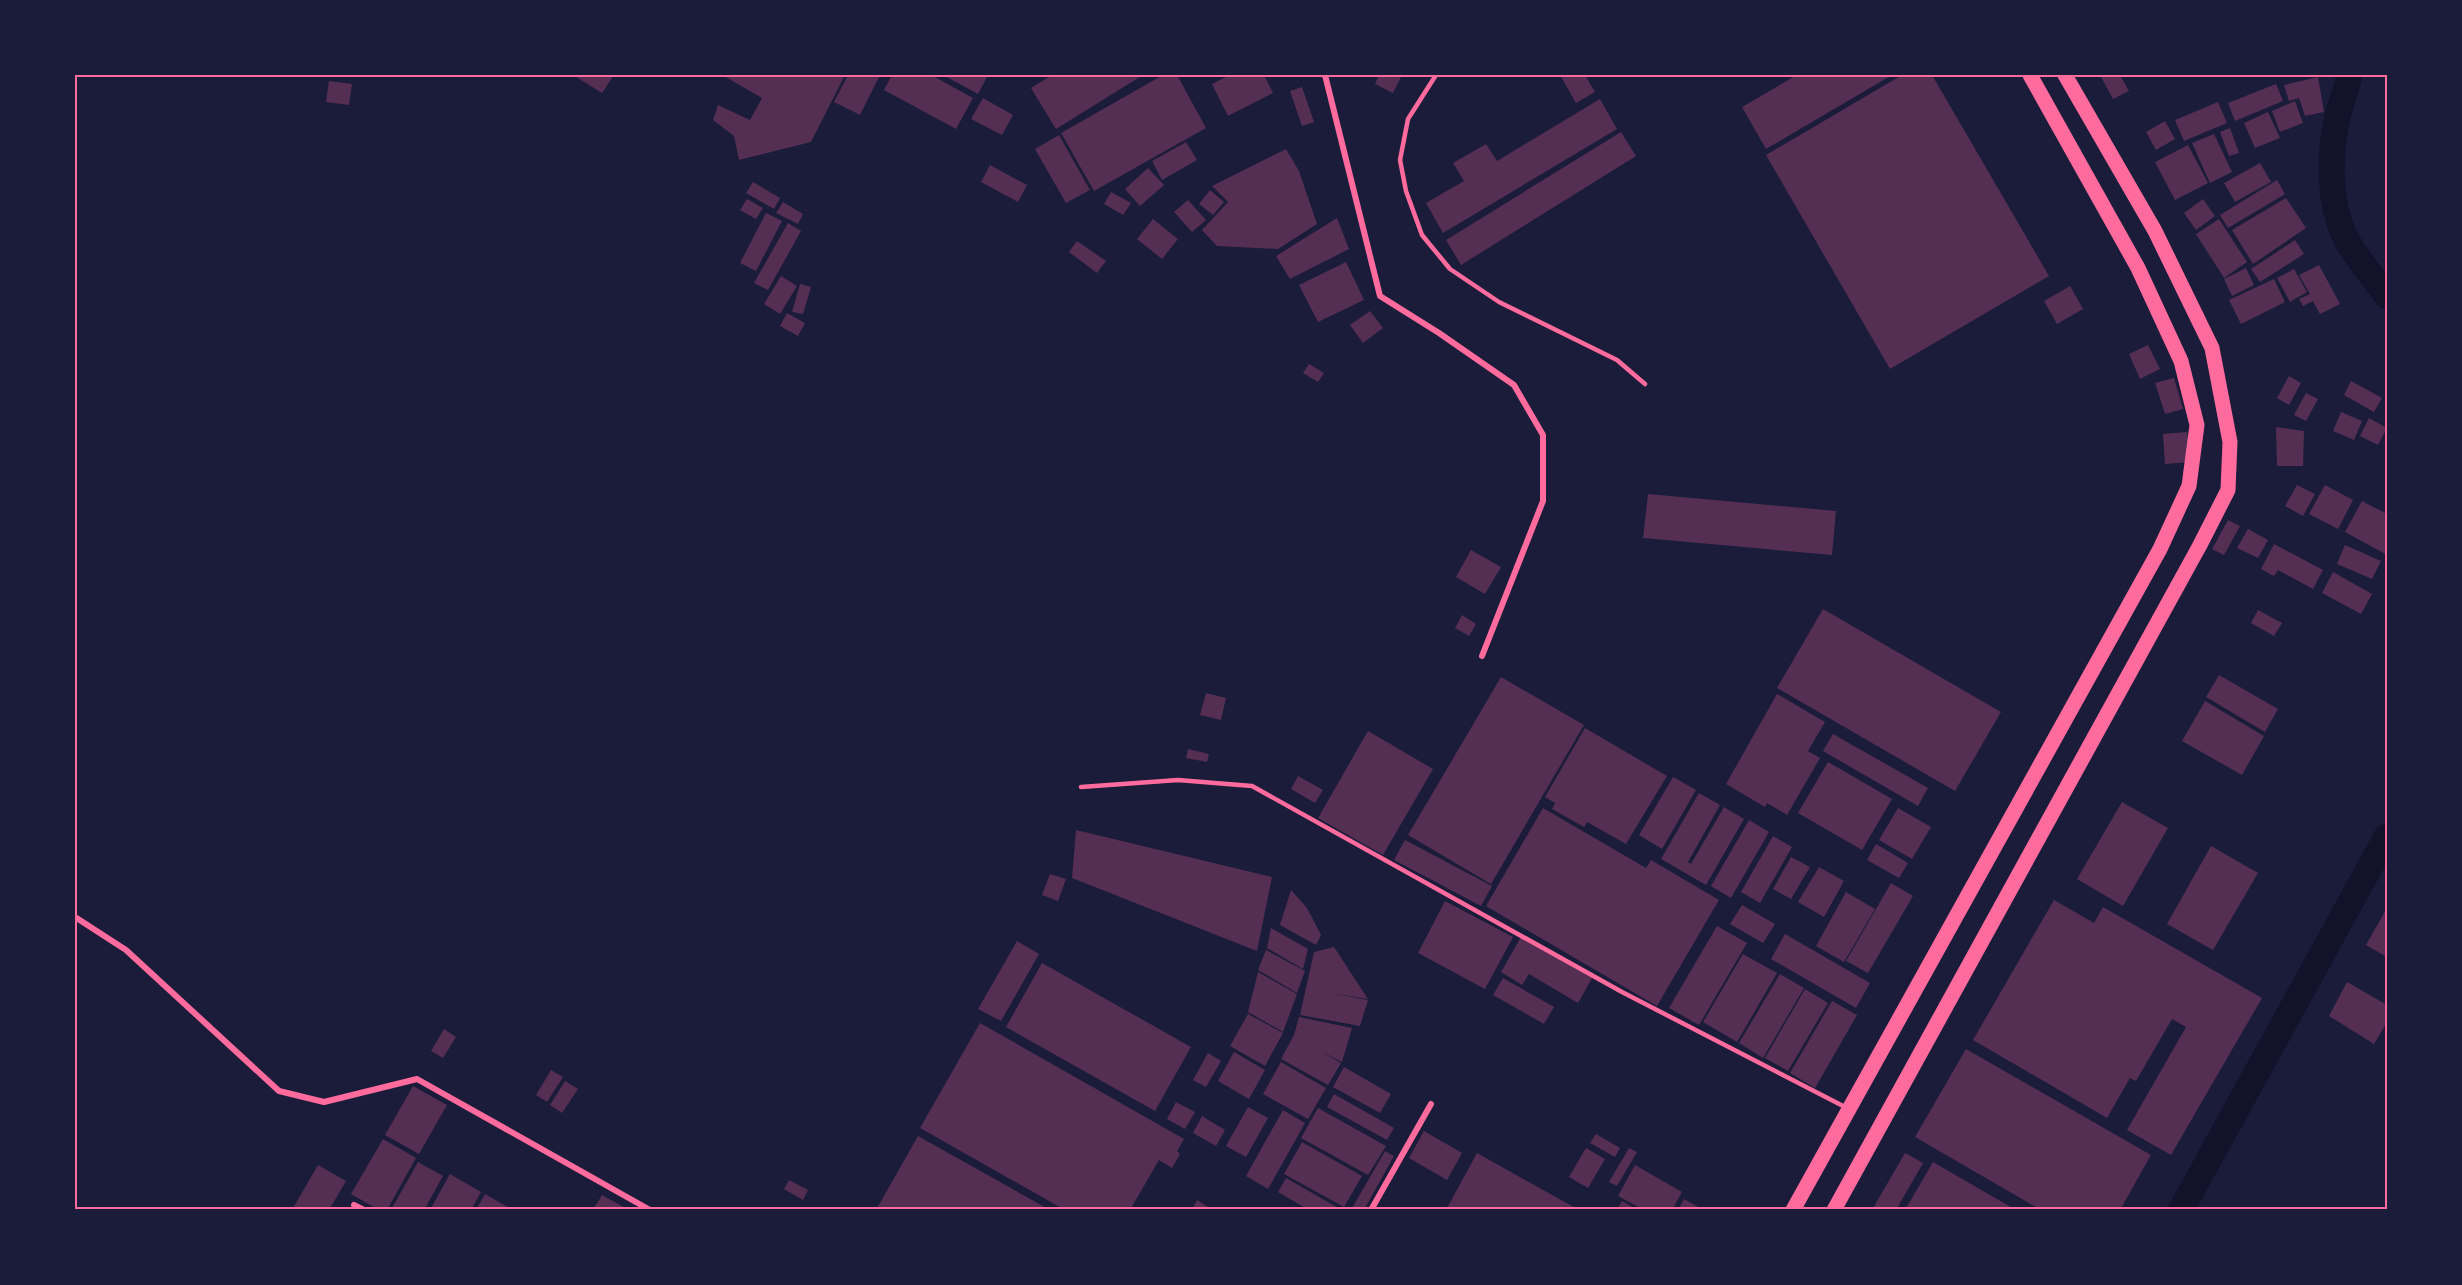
<svg xmlns="http://www.w3.org/2000/svg" width="2462" height="1285" font-family="Raleway,sans-serif">
<style>
.lines{fill:none;stroke-linecap:round;stroke-linejoin:round}
.canal{stroke:#12122b;stroke-width:26}
.building{fill:#542f53}
.service{stroke:#ff6b9d;stroke-width:4.5}
.minor{stroke:#ff6b9d;stroke-width:6}
.primary{stroke:#ff6b9d;stroke-width:15}
.neatline{fill:none;stroke:#ff6b9d;stroke-width:2}
</style>
<rect width="100%" height="100%" fill="#1b1b3a"/>
<g class="lines">
<g class="canal">
<path d="M2349,75C2347,91 2340,104 2337,120C2329,155 2329,201 2344,235C2352,253 2375,279 2387,296"/>
<polyline points="2181,1210 2387,836"/>
</g>
</g>
<g class="building">
<polygon points="573,75 614,75 602,93"/>
<polygon points="722,75 845,75 811,142 739,160 734,136 713,120 718,105 750,120 762,98"/>
<polygon points="848,75 880,75 860,115 834,102"/>
<polygon points="892,75 931,75 973,98 956,129 884,90"/>
<polygon points="943,75 988,75 978,94"/>
<polygon points="1052,75 1143,75 1056,129 1031,88"/>
<polygon points="1163,75 1177,75 1206,128 1094,191 1061,133"/>
<polygon points="1230,75 1264,75 1273,93 1228,116 1212,84"/>
<polygon points="1379,75 1402,75 1393,93 1375,84"/>
<polygon points="1560,75 1585,75 1595,92 1576,103"/>
<polygon points="1797,75 1892,75 1766,149 1742,107"/>
<polygon points="1902,75 1932,75 2049,276 1890,369 1766,155"/>
<polygon points="2100,75 2120,75 2129,91 2113,99"/>
<polygon points="2318,77 2324,112 2305,116 2299,98 2289,101 2284,85"/>
<polygon points="329,81 352,84 349,105 326,102"/>
<polygon points="2276,84 2283,101 2235,121 2228,103"/>
<polygon points="1302,87 1314,122 1302,126 1290,91"/>
<polygon points="983,98 1013,115 1002,135 971,119"/>
<polygon points="1600,99 1617,129 1443,233 1426,203 1464,181 1453,163 1486,144 1497,161"/>
<polygon points="2295,101 2303,123 2280,132 2272,111"/>
<polygon points="2218,102 2227,123 2184,141 2175,120"/>
<polygon points="2268,112 2280,138 2255,148 2244,123"/>
<polygon points="2165,121 2175,139 2156,150 2146,132"/>
<polygon points="2230,128 2239,153 2229,156 2220,132"/>
<polygon points="1621,132 1636,156 1461,265 1446,240"/>
<polygon points="2214,134 2232,172 2210,183 2192,143"/>
<polygon points="1059,135 1090,190 1066,203 1035,149"/>
<polygon points="1186,142 1197,160 1162,180 1152,161"/>
<polygon points="2188,145 2208,183 2175,200 2155,162"/>
<polygon points="1286,149 1299,171 1317,224 1278,249 1217,246 1202,230 1228,202 1212,186"/>
<polygon points="2260,163 2271,182 2235,202 2224,183"/>
<polygon points="990,165 1027,185 1018,202 981,182"/>
<polygon points="1148,168 1164,185 1140,206 1125,189"/>
<polygon points="2277,180 2285,194 2228,228 2220,215"/>
<polygon points="753,182 780,198 774,209 746,193"/>
<polygon points="1210,190 1224,202 1213,215 1199,204"/>
<polygon points="1111,192 1131,203 1123,215 1104,204"/>
<polygon points="2286,198 2306,228 2253,264 2232,230"/>
<polygon points="747,199 763,208 756,219 740,210"/>
<polygon points="2203,199 2215,216 2196,230 2184,213"/>
<polygon points="1188,200 1206,220 1192,232 1174,212"/>
<polygon points="783,202 803,214 798,224 776,213"/>
<polygon points="766,213 782,221 756,271 740,263"/>
<polygon points="1337,218 1349,249 1290,279 1276,256"/>
<polygon points="1153,219 1178,239 1162,259 1137,239"/>
<polygon points="2219,219 2247,262 2224,278 2196,234"/>
<polygon points="788,223 801,231 768,290 754,283"/>
<polygon points="2295,240 2304,254 2260,282 2251,269"/>
<polygon points="1077,241 1106,261 1097,273 1069,252"/>
<polygon points="1346,262 1364,300 1318,322 1299,285"/>
<polygon points="2319,265 2340,304 2320,314 2313,301 2303,306 2299,299 2310,294 2299,275"/>
<polygon points="2246,268 2254,285 2232,296 2224,279"/>
<polygon points="2294,269 2307,292 2290,302 2277,278"/>
<polygon points="781,276 797,286 780,314 764,304"/>
<polygon points="2274,279 2285,302 2241,324 2229,300"/>
<polygon points="800,284 811,287 803,314 792,312"/>
<polygon points="2070,286 2083,309 2057,324 2044,301"/>
<polygon points="1370,311 1383,328 1363,343 1350,325"/>
<polygon points="787,313 805,323 798,336 780,326"/>
<polygon points="2148,345 2160,369 2140,379 2129,354"/>
<polygon points="1309,364 1324,373 1318,382 1303,373"/>
<polygon points="2289,376 2301,383 2289,405 2277,398"/>
<polygon points="2174,378 2183,409 2165,414 2155,383"/>
<polygon points="2351,381 2382,398 2374,412 2344,395"/>
<polygon points="2306,393 2318,399 2306,421 2294,415"/>
<polygon points="2341,412 2362,421 2354,440 2333,431"/>
<polygon points="2369,418 2387,428 2378,445 2360,436"/>
<polygon points="2276,427 2304,431 2303,466 2277,466"/>
<polygon points="2187,432 2190,462 2165,464 2163,434"/>
<polygon points="2297,485 2315,494 2303,516 2285,506"/>
<polygon points="2325,485 2353,500 2338,529 2309,514"/>
<polygon points="1648,494 1836,511 1832,555 1643,538"/>
<polygon points="2362,501 2387,514 2387,555 2345,532"/>
<polygon points="2228,520 2240,526 2224,555 2212,549"/>
<polygon points="2248,529 2268,540 2258,558 2237,548"/>
<polygon points="2274,544 2323,570 2313,589 2278,570 2274,576 2261,569"/>
<polygon points="2345,545 2381,561 2372,579 2337,564"/>
<polygon points="1471,550 1501,567 1485,594 1456,577"/>
<polygon points="2333,572 2372,594 2361,614 2322,593"/>
<polygon points="1823,609 2001,712 1955,791 1777,688"/>
<polygon points="2258,610 2282,623 2274,636 2251,623"/>
<polygon points="1462,615 1476,624 1469,636 1455,628"/>
<polygon points="2219,675 2278,709 2265,732 2206,697"/>
<polygon points="1501,677 1584,725 1491,884 1408,835"/>
<polygon points="1206,693 1226,698 1221,720 1200,715"/>
<polygon points="1777,694 1825,722 1808,751 1820,758 1787,815 1767,803 1765,807 1726,784"/>
<polygon points="2205,701 2264,736 2242,775 2182,741"/>
<polygon points="1585,728 1667,776 1626,844 1587,822 1584,827 1552,809 1555,803 1545,797"/>
<polygon points="1368,731 1433,769 1383,855 1318,818"/>
<polygon points="1833,734 1928,788 1918,806 1823,751"/>
<polygon points="1188,749 1209,754 1207,762 1186,758"/>
<polygon points="1828,762 1892,799 1862,850 1798,813"/>
<polygon points="1298,776 1323,790 1315,803 1291,789"/>
<polygon points="1673,777 1696,790 1662,849 1639,835"/>
<polygon points="1699,793 1720,805 1688,862 1691,864 1724,807 1744,819 1706,885 1661,859"/>
<polygon points="2122,802 2168,828 2123,906 2077,879"/>
<polygon points="1543,808 1646,868 1651,860 1719,900 1657,1006 1486,906"/>
<polygon points="1898,808 1931,827 1912,859 1879,840"/>
<polygon points="1749,820 1769,832 1731,898 1711,886"/>
<polygon points="1076,830 1272,877 1257,951 1072,878"/>
<polygon points="1773,836 1792,847 1760,903 1741,892"/>
<polygon points="1405,840 1492,886 1481,906 1394,860"/>
<polygon points="1876,844 1908,863 1899,878 1867,860"/>
<polygon points="2211,846 2258,873 2213,950 2167,924"/>
<polygon points="1791,857 1810,867 1791,899 1773,889"/>
<polygon points="1819,867 1844,881 1824,917 1798,902"/>
<polygon points="1050,874 1066,879 1058,901 1042,895"/>
<polygon points="1891,883 1913,896 1868,973 1846,961"/>
<polygon points="1291,890 1307,908 1321,935 1316,945 1280,925"/>
<polygon points="1846,892 1875,909 1844,962 1816,946"/>
<polygon points="2054,900 2094,923 2103,907 2262,998 2171,1155 2127,1130 2186,1027 2172,1019 2136,1081 2130,1078 2107,1118 1973,1040"/>
<polygon points="1445,901 1513,937 1485,989 1418,953"/>
<polygon points="1742,905 1775,924 1763,943 1730,924"/>
<polygon points="2387,908 2387,957 2366,945"/>
<polygon points="1717,926 1747,943 1699,1025 1669,1008"/>
<polygon points="1271,928 1308,949 1303,969 1267,948"/>
<polygon points="1785,934 1870,983 1856,1008 1771,959"/>
<polygon points="1521,937 1592,978 1578,1003 1529,974 1522,985 1501,972"/>
<polygon points="1017,941 1039,954 1001,1021 978,1009"/>
<polygon points="1334,947 1368,999 1330,993 1368,1000 1360,1026 1300,1015 1314,952"/>
<polygon points="1266,950 1305,971 1297,993 1258,970"/>
<polygon points="1743,954 1777,973 1737,1042 1703,1022"/>
<polygon points="1042,963 1191,1047 1155,1111 1006,1027"/>
<polygon points="1258,972 1297,994 1283,1032 1248,1012"/>
<polygon points="1780,974 1804,988 1763,1058 1739,1043"/>
<polygon points="1503,978 1554,1007 1544,1024 1493,995"/>
<polygon points="2347,982 2387,1005 2387,1022 2374,1044 2329,1016"/>
<polygon points="1805,989 1828,1003 1788,1071 1765,1058"/>
<polygon points="1832,1001 1857,1015 1815,1088 1790,1073"/>
<polygon points="1248,1014 1283,1033 1265,1066 1230,1046"/>
<polygon points="1299,1017 1352,1028 1342,1062 1322,1052 1341,1063 1328,1085 1281,1059 1294,1035"/>
<polygon points="980,1023 1184,1139 1177,1151 1180,1154 1172,1168 1159,1160 1130,1210 1065,1210 920,1128"/>
<polygon points="444,1029 456,1037 443,1058 431,1051"/>
<polygon points="1966,1049 2151,1155 2120,1210 2041,1210 1915,1137"/>
<polygon points="1234,1052 1265,1070 1249,1099 1218,1081"/>
<polygon points="1208,1053 1221,1061 1206,1087 1193,1080"/>
<polygon points="1281,1062 1326,1088 1308,1119 1263,1094"/>
<polygon points="1344,1067 1391,1094 1380,1113 1333,1087"/>
<polygon points="551,1070 563,1077 547,1102 536,1095"/>
<polygon points="565,1081 578,1089 562,1113 550,1105"/>
<polygon points="413,1086 447,1105 419,1154 385,1135"/>
<polygon points="1334,1094 1394,1128 1387,1140 1327,1107"/>
<polygon points="1176,1102 1195,1112 1185,1129 1167,1119"/>
<polygon points="1248,1107 1268,1118 1246,1157 1226,1146"/>
<polygon points="1318,1108 1386,1146 1368,1175 1301,1138"/>
<polygon points="1283,1110 1305,1123 1268,1189 1246,1176"/>
<polygon points="1202,1116 1225,1130 1216,1146 1193,1133"/>
<polygon points="1424,1131 1462,1153 1447,1180 1409,1158"/>
<polygon points="1596,1134 1620,1148 1615,1157 1590,1143"/>
<polygon points="918,1136 1050,1210 876,1210"/>
<polygon points="383,1139 416,1158 387,1210 379,1210 351,1194"/>
<polygon points="1302,1142 1362,1176 1344,1207 1284,1174"/>
<polygon points="1586,1148 1605,1159 1588,1188 1569,1177"/>
<polygon points="1629,1148 1637,1152 1617,1186 1609,1182"/>
<polygon points="1385,1151 1394,1156 1364,1210 1351,1210"/>
<polygon points="1477,1153 1579,1210 1446,1210"/>
<polygon points="1905,1153 1923,1163 1896,1210 1872,1210"/>
<polygon points="418,1162 443,1176 424,1210 391,1210"/>
<polygon points="1933,1162 2016,1210 1905,1210"/>
<polygon points="318,1165 346,1181 329,1210 292,1210"/>
<polygon points="1635,1165 1682,1192 1672,1210 1644,1210 1618,1196"/>
<polygon points="450,1174 481,1192 471,1210 430,1210"/>
<polygon points="1286,1178 1342,1210 1309,1210 1278,1192"/>
<polygon points="789,1180 808,1190 803,1200 784,1189"/>
<polygon points="485,1194 513,1210 476,1210"/>
<polygon points="602,1195 629,1210 593,1210"/>
<polygon points="1684,1199 1704,1210 1678,1210"/>
<polygon points="1197,1200 1213,1210 1192,1210"/>
<polygon points="1622,1201 1638,1210 1617,1210"/>
</g>
<g class="lines">
<g class="service">
<polyline points="1436,75 1408,119 1400,160 1406,191 1422,235 1450,269 1499,302 1617,360 1645,384"/>
<polyline points="1081,787 1178,780 1252,786 1622,992 1847,1108"/>
</g>
<g class="minor">
<polyline points="1325,75 1380,296 1439,333 1514,385 1543,435 1543,501 1482,656"/>
<polyline points="75,917 126,950 279,1091 324,1102 417,1079 650,1210"/>
<polyline points="354,1205 364,1210"/>
<polyline points="1371,1210 1431,1104"/>
</g>
<g class="primary">
<polyline points="1793,1210 2160,549 2189,486 2197,425 2181,361 2138,268 2030,75"/>
<polyline points="1834,1210 2200,545 2228,490 2230,442 2212,348 2155,231 2065,75"/>
</g>
</g>
<rect width="2462" height="1285" fill="none" stroke="#1b1b3a" stroke-width="153"/>
<rect x="76" y="76" width="2310" height="1132" class="neatline"/>
</svg>
